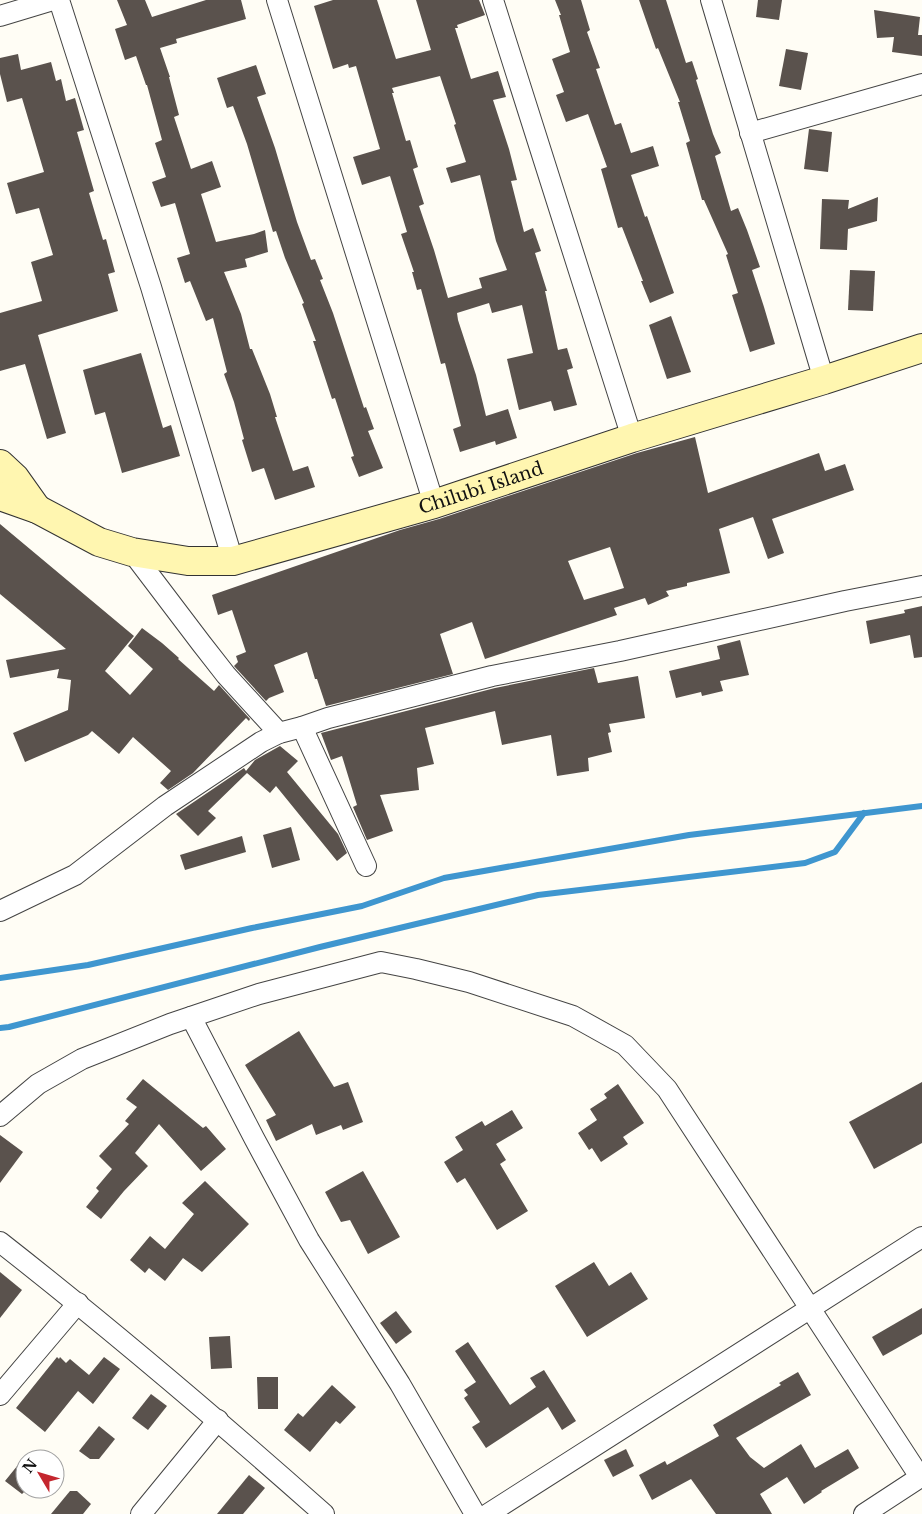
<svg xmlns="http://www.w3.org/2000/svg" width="922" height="1514" font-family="'Libre Baskerville',serif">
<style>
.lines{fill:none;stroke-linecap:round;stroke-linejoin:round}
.stream{stroke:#3f96cf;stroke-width:6}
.building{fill:#5a524d;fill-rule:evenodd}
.street-casing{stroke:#444;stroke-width:22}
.secondary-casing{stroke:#333;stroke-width:30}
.street{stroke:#fff;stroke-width:20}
.secondary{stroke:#fff6b0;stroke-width:28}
.labels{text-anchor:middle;stroke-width:5;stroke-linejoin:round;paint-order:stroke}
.street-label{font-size:18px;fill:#111;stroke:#fff}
</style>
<rect width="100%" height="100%" fill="#fffdf5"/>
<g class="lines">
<g class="stream">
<polyline points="0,978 88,965 252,928 362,906 444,878 689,835 922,806"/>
<polyline points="0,1028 9,1027 320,947 538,895 805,863 835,852 864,813"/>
</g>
</g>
<g class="building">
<polygon points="117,0 145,0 152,17 206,0 241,0 246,19 176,39 177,43 160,48 170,77 169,77 179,115 174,117 191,169 212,161 221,187 201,194 216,242 254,234 265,230 268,252 245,259 247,267 224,272 241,314 250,349 252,349 270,394 277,417 275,417 293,471 308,466 315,487 275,500 264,468 252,472 242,440 244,439 234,402 224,374 227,372 213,318 206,321 190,281 185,283 177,258 190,254 175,203 161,207 152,182 166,177 155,143 162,140 147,85 146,85 136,56 125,60 115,29 127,25"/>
<path d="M333,0H377L396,59L431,50L416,0H479L485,15L457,25L458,28H455L471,79L498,71L506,97L493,100L509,149L517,180L511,181L524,232L533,228L541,251L535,253L547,291H545L558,350L567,348L573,368L567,370L577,405L554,411L551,401L519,410L507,359L533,353L522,305L492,313L489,303L457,313L458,320L476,375L486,416L508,409L517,438L496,445L495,441L460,452L453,429L461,426L445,363L441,364L421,289L417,290L412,272H414L401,234L407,232L390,176L362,185L353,157L380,149L356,66L349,68L348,64L333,69L314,6ZM440,76L456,124L454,125L466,162L446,168L451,183L480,175L496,241L507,270L479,278L482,288L448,298L434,250L419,206L424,204L413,169L418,167L410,140L406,141L392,93H394L392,88Z"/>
<polygon points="555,0 581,0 590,30 587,32 600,68 596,69 615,125 621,123 631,153 653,146 659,166 631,175 645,217 647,216 674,293 650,303 641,281 643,281 622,227 618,228 601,169 607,167 588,114 566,122 556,95 564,92 552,59 570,52 559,15 561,15"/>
<polygon points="639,0 666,0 686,63 692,61 698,79 696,80 713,134 721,153 715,156 731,211 738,208 747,230 760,267 752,270 764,307 775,344 750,352 732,295 738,293 726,255 728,254 704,200 702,200 686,143 690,141 678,102 680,102 658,48 656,49"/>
<polygon points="758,0 782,0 779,20 756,17"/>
<polygon points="874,10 920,17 918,35 922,35 922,56 892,52 894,37 877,38"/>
<polygon points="786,49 808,53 801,90 779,86"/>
<polygon points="18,54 21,70 51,62 56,81 61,79 66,101 75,98 84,130 77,132 94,191 89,193 103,240 106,239 115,272 108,274 118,311 38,335 66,433 47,439 25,364 0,371 0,313 42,301 31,262 53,255 39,208 16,214 7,183 44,172 22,98 7,102 0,74 0,58"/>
<polygon points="256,65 266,94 257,97 275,148 297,222 311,260 315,259 323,279 320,280 333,313 364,408 366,407 374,429 368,431 383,468 359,477 351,457 354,456 335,398 332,399 313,341 316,341 302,304 304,303 285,258 276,231 273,232 247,144 233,106 227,108 217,78"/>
<polygon points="809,129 832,132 828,172 804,169"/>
<polygon points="878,197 877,221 848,229 847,250 820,249 822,199 849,200 848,209"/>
<polygon points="850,270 875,271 873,311 848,310"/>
<polygon points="671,316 691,372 667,379 649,325"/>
<polygon points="141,353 163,428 171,425 180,456 122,473 105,412 95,415 83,370"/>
<path d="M695,437L708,493L819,453L825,471L845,464L854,490L772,519L784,553L768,559L753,517L719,529L730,573L687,583V586L666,591L669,596L648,605L645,598L614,608L617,615L485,659L472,622L440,634L453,674L326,706L317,679H315L307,652L274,665L284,692L269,698L266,701L234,666L238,662L236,656L246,652L232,610L218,615L212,595L400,530L439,519L637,453ZM610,547L624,588L584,600L568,561Z"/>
<polygon points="0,524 134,636 105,671 130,695 153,669 128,646 142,628 162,643 179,658 178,659 214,691 219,685 250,719 249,721 246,718 193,773 168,790 160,783 171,771 133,737 119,754 92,731 88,735 25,762 13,733 68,710 71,680 57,678 59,669 10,678 6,660 66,649 0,594"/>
<polygon points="922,606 922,657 914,658 910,635 870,644 866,621 905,613 904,610"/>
<polygon points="740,640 749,675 720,681 723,691 702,696 701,692 676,698 669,671 720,659 717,646"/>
<polygon points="594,668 598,683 638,676 645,718 609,724 611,732 608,733 612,752 588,758 589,771 557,776 551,735 502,745 495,711 425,728 434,764 417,768 419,790 380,795 393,831 367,840 353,807 357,805 342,756 331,760 321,733 495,688"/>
<polygon points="280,746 298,761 287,772 338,834 347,853 337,861 276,786 270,793 247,773 208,811 216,818 198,836 176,814 244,768 246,771 255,760"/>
<polygon points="291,827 300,860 272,868 263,835"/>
<polygon points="242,836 246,852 185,870 180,855"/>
<polygon points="299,1031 334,1087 348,1082 363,1122 343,1130 341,1125 316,1135 312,1124 276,1141 266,1120 276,1115 245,1065"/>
<polygon points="143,1079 203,1128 206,1126 226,1149 201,1171 159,1124 135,1153 148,1166 124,1191 101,1219 86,1207 99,1191 96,1188 112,1169 99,1156 129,1124 125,1121 137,1107 126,1099"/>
<polygon points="922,1082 922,1143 874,1169 849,1122"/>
<polygon points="618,1084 644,1123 623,1137 628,1144 601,1162 592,1148 589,1150 578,1133 597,1120 590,1109 607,1098 604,1094"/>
<polygon points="512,1110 523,1128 496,1144 506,1160 500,1164 528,1211 497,1230 465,1178 457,1183 444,1162 463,1150 455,1137 482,1121 485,1126"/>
<polygon points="0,1135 23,1152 0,1183"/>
<polygon points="363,1171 400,1237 368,1254 350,1220 341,1222 325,1192"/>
<polygon points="205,1181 249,1224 202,1272 183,1258 165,1281 149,1268 145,1273 130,1260 150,1236 165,1249 194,1214 182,1203"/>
<polygon points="594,1262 609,1286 631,1272 648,1299 587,1337 555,1286"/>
<polygon points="0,1272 22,1290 0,1318"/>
<polygon points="922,1308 922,1334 883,1356 872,1337"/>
<polygon points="396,1311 412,1332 396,1344 380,1323"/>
<polygon points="230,1336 232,1368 211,1369 209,1337"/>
<polygon points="468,1342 510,1405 536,1387 530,1378 544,1370 576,1421 562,1430 548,1407 486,1448 472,1427 480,1422 464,1398 468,1395 464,1390 476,1382 455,1351"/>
<polygon points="57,1357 59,1359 60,1357 66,1363 70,1359 89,1375 104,1357 120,1369 93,1404 78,1391 45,1432 16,1408"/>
<polygon points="798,1372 811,1395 736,1438 750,1457 764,1468 801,1444 815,1468 848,1449 859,1468 821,1491 822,1492 804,1504 787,1477 760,1494 772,1514 716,1514 691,1479 652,1500 639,1475 665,1461 667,1465 719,1436 713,1425 781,1385 779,1383"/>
<polygon points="257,1377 278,1377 278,1409 258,1409"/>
<polygon points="332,1385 356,1407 340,1424 336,1421 310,1452 284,1430 298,1413 303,1417"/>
<polygon points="151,1394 167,1406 148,1430 132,1418"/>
<polygon points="99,1426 115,1439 99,1459 90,1459 79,1451"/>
<polygon points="626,1449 634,1466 613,1477 604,1460"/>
<polygon points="26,1455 31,1459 25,1459 25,1489 27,1489 22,1494 5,1481"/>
<polygon points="249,1475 265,1488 243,1514 217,1514"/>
<polygon points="70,1491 77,1491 91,1504 83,1514 51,1514"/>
</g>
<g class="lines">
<g class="street-casing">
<g id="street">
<polyline points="59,0 151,287 233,561"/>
<polyline points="277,0 434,504"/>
<polyline points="493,0 632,438"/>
<polyline points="711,0 824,380"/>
<polyline points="0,16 53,0"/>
<polyline points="750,133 922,84"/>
<polyline points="132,552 201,643 226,675 279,733"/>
<polyline points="302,727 366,866"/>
<polyline points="0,911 75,875 165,806 261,742 279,733 302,727 328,718 492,676 620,651 845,601 922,586"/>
<polyline points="191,1017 254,1138 309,1240 400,1384 475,1514"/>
<polyline points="0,1116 38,1084 82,1059 170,1024 259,994 381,962 416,969 469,982 573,1016 625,1045 667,1089 920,1477"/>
<path d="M0,1242C111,1329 218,1420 324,1514"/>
<polyline points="0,1395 78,1303"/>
<polyline points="141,1514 218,1420"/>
<polyline points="488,1514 922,1237"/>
<polyline points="864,1514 922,1476"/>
</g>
</g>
<g class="secondary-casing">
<g id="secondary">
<polyline points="0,464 15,478 37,509"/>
<path id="s1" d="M0,496L37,509L99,542L132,552L188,561H233L434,504L632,438L824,380L922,348"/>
</g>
</g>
<use href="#street" class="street"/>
<use href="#secondary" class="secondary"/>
</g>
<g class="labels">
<g class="street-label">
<text dy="6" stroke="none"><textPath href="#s1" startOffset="504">Chilubi Island</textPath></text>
</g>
</g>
<g transform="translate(40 1474) rotate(308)"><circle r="24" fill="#ffffff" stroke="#a0a0a0"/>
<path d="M0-4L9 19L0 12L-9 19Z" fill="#c4262e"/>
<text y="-8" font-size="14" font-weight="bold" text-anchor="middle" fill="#111111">N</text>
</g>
</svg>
